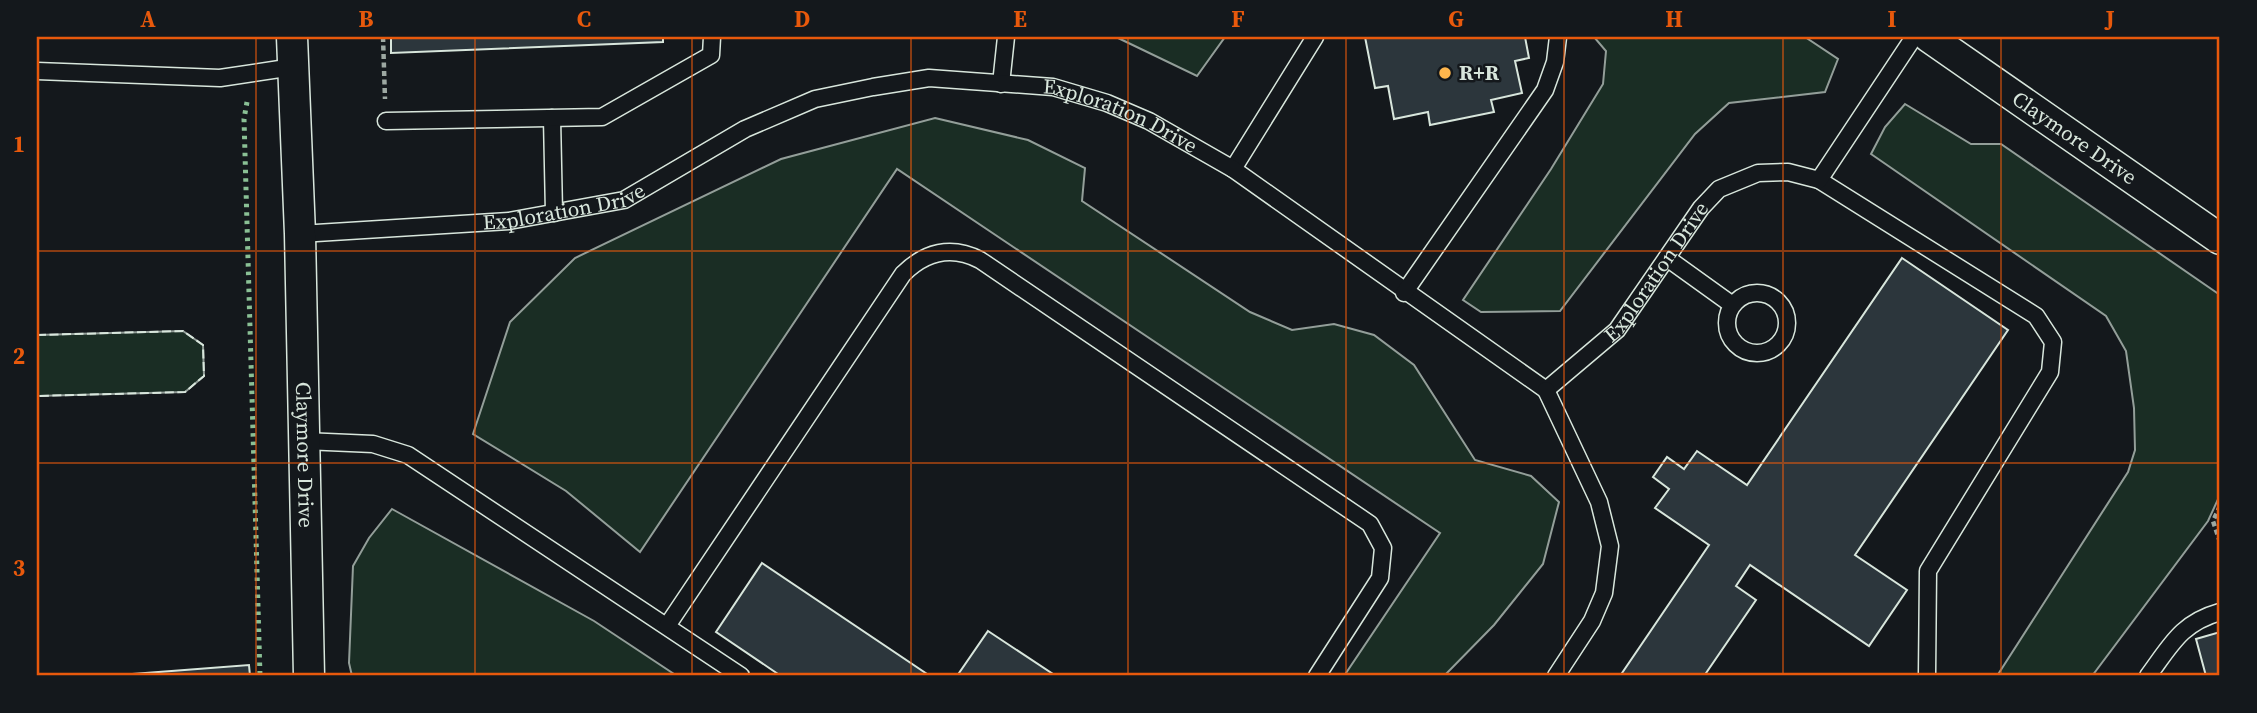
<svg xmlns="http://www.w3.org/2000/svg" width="2257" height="713" font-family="'Source Serif 4',serif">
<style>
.green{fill:#1a2d24;stroke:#939e99;stroke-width:2}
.building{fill:#2c363c;stroke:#d8e6dc;stroke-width:2}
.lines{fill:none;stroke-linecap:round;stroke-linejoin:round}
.service-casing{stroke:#d8e6dc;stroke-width:19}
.minor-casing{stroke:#d8e6dc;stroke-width:33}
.path{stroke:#9da8a2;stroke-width:4.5;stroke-dasharray:5 3.5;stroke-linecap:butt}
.service{stroke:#14181c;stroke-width:16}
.minor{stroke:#14181c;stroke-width:30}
.hedge{stroke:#8ac095;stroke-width:5;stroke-dasharray:3.5 5;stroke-linecap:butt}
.fence{stroke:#d8e6dc;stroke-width:2;stroke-dasharray:9 3.5;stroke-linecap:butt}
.grid{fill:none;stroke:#e8590c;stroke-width:2;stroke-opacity:0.55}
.poi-dot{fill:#ffb74d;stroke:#14181c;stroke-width:2.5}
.labels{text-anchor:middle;stroke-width:5;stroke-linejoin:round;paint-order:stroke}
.poi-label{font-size:21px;font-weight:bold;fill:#d8e6dc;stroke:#14181c;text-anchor:start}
.street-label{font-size:21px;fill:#d8e6dc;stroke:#14181c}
.neatline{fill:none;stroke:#e8590c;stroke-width:2.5}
.grid-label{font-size:23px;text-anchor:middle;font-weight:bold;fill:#e8590c}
</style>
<rect width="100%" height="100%" fill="#14181c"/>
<g class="green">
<polygon points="1116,37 1225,37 1197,76"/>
<polygon points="1594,37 1805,37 1838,59 1825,92 1729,103 1695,134 1560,311 1481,312 1463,300 1551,169 1603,84 1606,51"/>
<polygon points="1905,104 1971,144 2001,144 2220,295 2220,495 2208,521 2092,676 1997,676 2128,472 2135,450 2134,408 2126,351 2106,316 1871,154 1885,127"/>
<polygon points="935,118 1028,140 1085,168 1082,201 1250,312 1292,330 1334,324 1374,335 1414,365 1475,460 1531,476 1559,502 1543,564 1494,625 1444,676 1344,676 1440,533 897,169 640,552 566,491 473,434 510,322 575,258 781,159"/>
<polygon points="183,331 203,345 204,376 185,392 37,396 37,335"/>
<polygon points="392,509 594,621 677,676 352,676 349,663 353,566 369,538"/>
</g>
<g class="building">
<polygon points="391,37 663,37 663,42 391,53"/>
<polygon points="1365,37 1525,37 1529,58 1515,61 1522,93 1491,100 1494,112 1430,125 1428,112 1394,119 1388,86 1375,88"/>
<polygon points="1902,258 2008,330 1855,555 1907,590 1869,646 1750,565 1736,586 1756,600 1704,676 1620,676 1709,545 1655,508 1669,489 1653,477 1667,457 1684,469 1697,451 1747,485"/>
<polygon points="762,563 930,676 781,676 716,632"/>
<polygon points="988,631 1056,676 957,676"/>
<polygon points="2220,632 2220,676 2206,676 2196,639"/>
<polygon points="249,665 250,676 133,676 133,674"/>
</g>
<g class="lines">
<g class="service-casing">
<g id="service">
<polyline points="37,71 220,78 293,67"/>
<polyline points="1001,84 1006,37"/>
<polyline points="552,118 554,213"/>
<polyline points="386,121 602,117 711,55 712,37"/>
<polyline points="1233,169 1315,37"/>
<polyline points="1819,180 2036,316 2053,342 2050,372 1928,571 1927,676"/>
<path id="s1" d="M300,234L509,221L624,200L745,129L815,99L873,87L929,78L1053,87L1107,103L1149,121L1233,169L1546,390L1617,330L1701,208L1719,189L1758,173L1788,172L1819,180L1914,37"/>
<polyline points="1667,258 1731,304"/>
<circle cx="1757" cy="323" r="30"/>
<polyline points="1404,293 1545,90 1555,62 1558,37"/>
<polyline points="1546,390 1599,502 1610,546 1604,593 1592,621 1556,676"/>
<polyline points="304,441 373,444 408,455 741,676"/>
<path d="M667,626L903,274C925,252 951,245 980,260L1370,524L1383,548L1380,578L1317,676"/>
<path d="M2148,676C2171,645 2181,623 2220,612"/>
</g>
</g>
<g class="minor-casing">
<g id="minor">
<path id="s2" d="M292,37L300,234L309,676"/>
<path id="s3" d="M1929,37L2220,239"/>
</g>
</g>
<g class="path">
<polyline points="383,37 385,99"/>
<polyline points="2220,506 2213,521 2220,542"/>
</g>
<use href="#service" class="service"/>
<use href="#minor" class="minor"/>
<polyline class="hedge" points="247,102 244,119 260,676"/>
<polyline class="fence" points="37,335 183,331 203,345 204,376 185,392 37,396"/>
</g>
<path class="grid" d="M256,37V676M475,37V676M692,37V676M911,37V676M1128,37V676M1346,37V676M1564,37V676M1783,37V676M2001,37V676M37,251H2220M37,463H2220"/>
<circle class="poi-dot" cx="1445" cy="73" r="7"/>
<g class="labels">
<g class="poi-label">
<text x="1459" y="80">R+R</text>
</g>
<g class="street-label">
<text dy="7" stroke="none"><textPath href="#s1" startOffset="856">Exploration Drive</textPath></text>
<text dy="7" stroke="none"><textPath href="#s3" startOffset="177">Claymore Drive</textPath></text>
<text dy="7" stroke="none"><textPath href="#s1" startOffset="266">Exploration Drive</textPath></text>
<text dy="7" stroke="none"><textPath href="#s1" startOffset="1528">Exploration Drive</textPath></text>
<text dy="7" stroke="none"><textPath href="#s2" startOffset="418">Claymore Drive</textPath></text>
</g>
</g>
<rect width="2257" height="713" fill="none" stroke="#14181c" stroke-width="77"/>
<rect x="38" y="38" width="2180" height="636" class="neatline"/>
<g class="grid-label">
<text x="148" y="27">A</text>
<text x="366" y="27">B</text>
<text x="584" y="27">C</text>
<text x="802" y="27">D</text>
<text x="1020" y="27">E</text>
<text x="1238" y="27">F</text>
<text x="1456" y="27">G</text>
<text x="1674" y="27">H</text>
<text x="1892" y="27">I</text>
<text x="2110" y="27">J</text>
<text x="19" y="152">1</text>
<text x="19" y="364">2</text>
<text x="19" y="576">3</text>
</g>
</svg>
